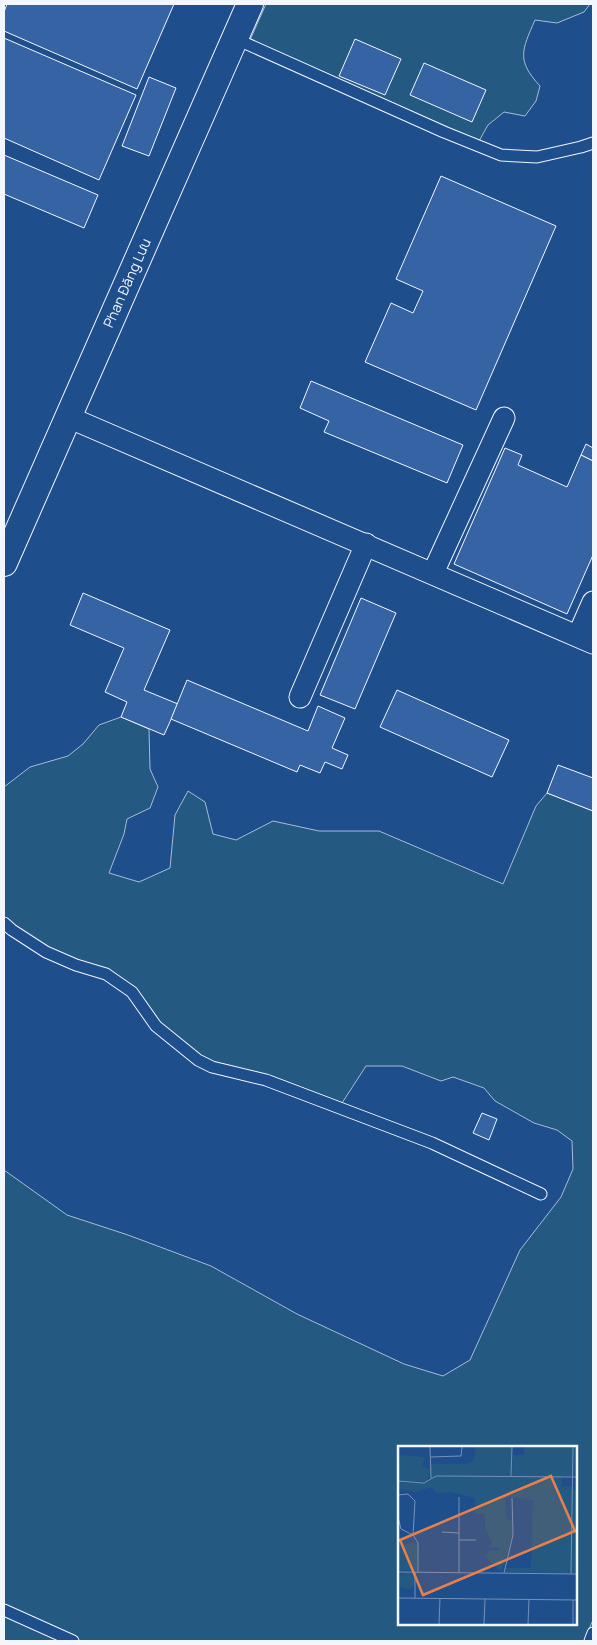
<svg xmlns="http://www.w3.org/2000/svg" width="597" height="1645" font-family="Manrope,sans-serif">
<style>
.green{fill:#245a82;stroke:#a8bbd7;fill-rule:evenodd}
.building{fill:#3563a3;stroke:#f2f6ff}
.lines{fill:none;stroke-linecap:round;stroke-linejoin:round}
.service-casing{stroke:#f2f6ff;stroke-width:13}
.minor-casing{stroke:#f2f6ff;stroke-width:23}
.tertiary-casing{stroke:#f2f6ff;stroke-width:28}
.service{stroke:#1f4e8c;stroke-width:11}
.minor{stroke:#1f4e8c;stroke-width:21}
.tertiary{stroke:#1f4e8c;stroke-width:26}
.labels{text-anchor:middle;stroke-width:4;stroke-linejoin:round;paint-order:stroke}
.street-label{font-size:14px;fill:#f2f6ff;stroke:#1f4e8c}
.inset-road{fill:none;stroke:#7391ba;stroke-width:1}
.view{fill:#ea8049;fill-opacity:0.15;stroke:#ea8049;stroke-width:2.5}
.inset-edge{fill:none;stroke:#f2f6ff;stroke-width:2.5}
</style>
<rect width="100%" height="100%" fill="#1f4e8c"/>
<g class="green">
<path d="M266,4H590L584,12L557,23L535,20C522,50 516,60 540,86L536,101L525,116L504,112L488,125L479,141L250,40Z"/>
<path d="M121,717L149,729L150,769L158,787L150,808L127,819L124,834L109,873L139,882L170,868L175,815L188,791L205,802L213,834L236,840L273,821L319,831H379L503,884L536,806L547,793L593,811V1620L584,1641H4V1170L67,1215L128,1235L211,1266L297,1314L404,1364L443,1376L470,1360L520,1250L561,1197L573,1169L572,1141L557,1130L534,1123L495,1101L484,1088L453,1077L441,1081L402,1066H366L342,1103L272,1076L215,1062L202,1056L159,1023L136,990L79,960L48,948L16,927L4,916V787L30,767L68,756L83,744L99,725ZM400,1448H576V1624H400Z"/>
</g>
<g class="building">
<polygon points="7,4 174,4 137,89 4,31 4,12"/>
<polygon points="4,38 136,95 99,180 4,138"/>
<polygon points="355,39 401,59 385,95 339,76"/>
<polygon points="424,63 486,90 472,122 410,95"/>
<polygon points="149,77 176,88 149,156 122,146"/>
<polygon points="4,155 98,195 84,228 4,194"/>
<polygon points="441,176 556,226 476,410 365,362 391,303 413,313 423,291 396,279"/>
<polygon points="311,381 463,445 447,483 324,432 329,421 300,408"/>
<polygon points="586,444 593,448 593,461 581,455"/>
<polygon points="505,448 522,455 518,465 567,487 581,455 593,461 593,555 567,614 454,564"/>
<polygon points="83,593 170,630 144,690 178,704 164,735 121,717 127,702 105,692 124,648 70,625"/>
<polygon points="361,598 396,613 355,709 320,695"/>
<polygon points="187,680 308,731 318,706 345,718 332,748 348,755 342,769 325,762 320,773 300,765 297,772 171,719"/>
<polygon points="397,690 509,740 492,777 380,727"/>
<polygon points="558,765 593,778 593,811 547,793"/>
<polygon points="482,1113 497,1119 489,1140 473,1133"/>
</g>
<g class="lines">
<g class="service-casing">
<g id="service">
<polyline points="236,39 444,132 501,155 537,157 581,147 593,143"/>
<polyline points="4,923 12,930 46,952 76,965 106,974 132,992 156,1026 198,1060 212,1067 266,1080 432,1143 541,1194"/>
<polyline points="4,1610 73,1641"/>
<polyline points="590,1641 593,1633"/>
</g>
</g>
<g class="minor-casing">
<g id="minor">
<polyline points="68,417 593,643"/>
<polyline points="433,573 504,418"/>
<polyline points="578,636 593,602"/>
<polyline points="300,697 366,544"/>
</g>
</g>
<g class="tertiary-casing">
<polyline id="tertiary" points="4,563 250,4"/>
</g>
<use href="#service" class="service"/>
<use href="#minor" class="minor"/>
<use href="#tertiary" class="tertiary"/>
</g>
<g class="labels">
<g class="street-label">
<text transform="translate(127 283) rotate(-66)" y="5">Phan Đăng Lưu</text>
</g>
</g>
<g transform="translate(398 1446)">
<rect width="179" height="179" fill="#1f4e8c"/>
<path d="M77,1H114L113,30L33,31L32,18H69L76,14ZM126,1H179V30H114L115,9H126ZM4,9L27,11L24,20L32,24L29,35H0V13ZM34,31H164V40H172L179,45V127L106,126L107,122H133L135,54L114,51L108,52L107,62L109,74H114L115,88L103,126L87,110L92,104L101,105V102L91,101L94,97L87,82V68H77V52L53,46L39,47L34,41L17,46L0,43V36L26,37ZM0,95L6,99L14,96L20,99L19,124H0ZM1 135a8 8 0 1 1 16 0a8 8 0 1 1-16 0Z" fill="#245a82"/>
<path class="inset-road" d="M32,1L33,32M32,11L63,10L64,1M113,30L114,1M0,35L26,37L38,30L179,31M0,49L10,48L17,55L15,89M0,71L3,83L15,89L20,97V126M44,86L61,87M61,94H78M0,126L179,128M17,126V152M61,126V51M106,127L115,89L114,52M173,128L175,1M0,152L179,154M41,178L42,152M86,178L87,153M130,178L131,153M175,178V154"/>
<path class="view" d="M153,30L177,85L25,149L2,94Z"/>
<rect width="179" height="179" class="inset-edge"/>
</g>
<rect width="597" height="1645" fill="none" stroke="#f2f6ff" stroke-width="10"/>
</svg>
